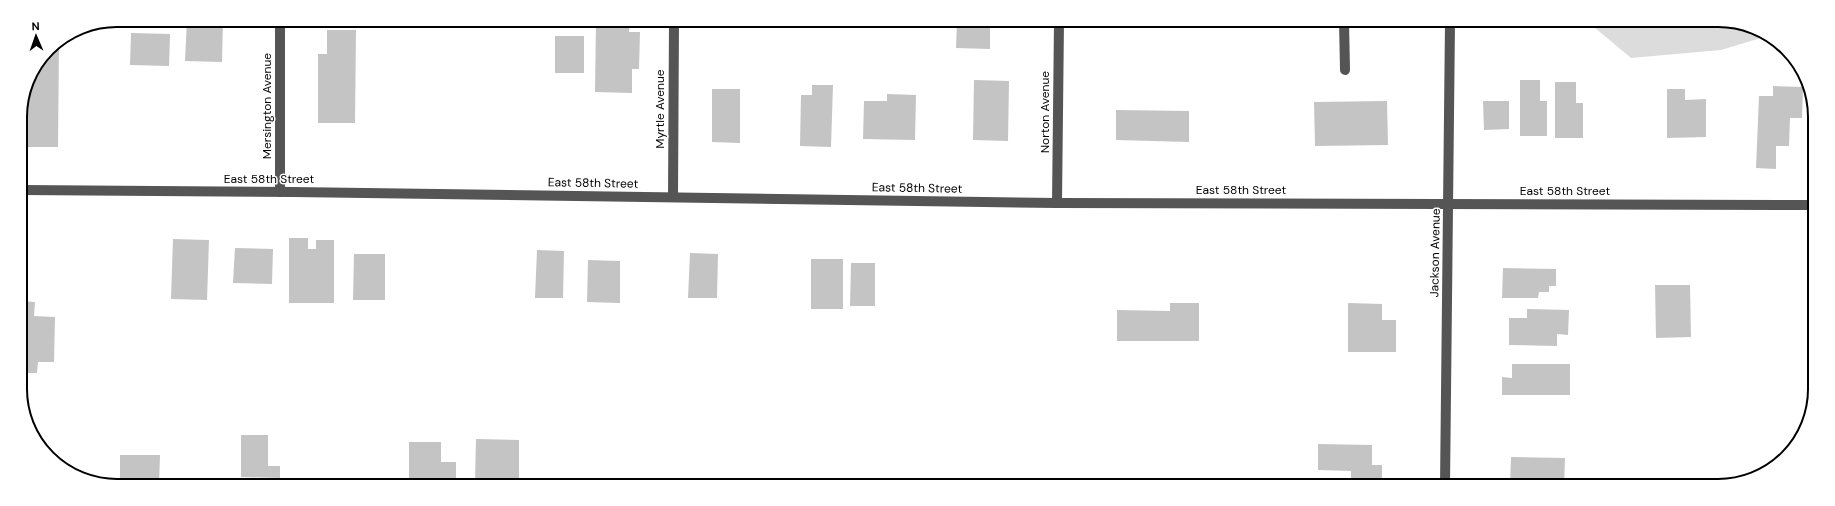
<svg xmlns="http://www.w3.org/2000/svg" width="1835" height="506" font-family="'DM Sans',sans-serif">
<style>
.green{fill:#dcdcdc}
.building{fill:#c4c4c4}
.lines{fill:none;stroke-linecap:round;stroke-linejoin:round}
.minor{stroke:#555;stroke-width:10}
.labels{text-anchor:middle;stroke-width:3;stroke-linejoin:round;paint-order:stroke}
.street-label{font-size:12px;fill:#000;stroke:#fff}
.rim{fill:none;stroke:#000;stroke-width:2}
</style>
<rect width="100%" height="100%" fill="#fff"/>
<polygon class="green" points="1588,22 1737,22 1764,37 1721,50 1631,58"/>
<g class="building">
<polygon points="187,20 223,20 222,62 185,61"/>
<polygon points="596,21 630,21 629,32 640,32 639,69 632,69 632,93 595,92"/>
<polygon points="957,21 990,21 990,49 956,48"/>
<polygon points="327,30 356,30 355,123 318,123 318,54 327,54"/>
<polygon points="131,33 170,34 169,66 130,65"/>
<rect x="555" y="36" width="29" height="37"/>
<polygon points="59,42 58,147 20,147 20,111 28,80 49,48"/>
<polygon points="974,80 1009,81 1008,141 973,140"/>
<polygon points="1520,80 1540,80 1540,101 1547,101 1547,136 1520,136"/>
<polygon points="1555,82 1576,82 1576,103 1583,103 1583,138 1555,138"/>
<polygon points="812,85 833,85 831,147 800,146 801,95 812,95"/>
<polygon points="1773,86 1803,87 1802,118 1790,118 1789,146 1776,146 1776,169 1756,168 1759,96 1773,96"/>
<polygon points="712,89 740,89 740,143 712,142"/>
<polygon points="1667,89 1685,89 1685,100 1706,99 1706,137 1667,138"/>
<polygon points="887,94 916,95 915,140 863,139 864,101 887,101"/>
<polygon points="1387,101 1388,145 1315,146 1314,102"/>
<polygon points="1483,101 1509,101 1509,129 1484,130"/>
<polygon points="1116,110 1189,111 1189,142 1116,140"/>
<polygon points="289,238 308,238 308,249 316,249 316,240 334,240 334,303 289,303"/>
<polygon points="173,239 209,240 207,300 171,299"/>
<polygon points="235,248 273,249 272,284 233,283"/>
<polygon points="537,250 564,251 563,298 535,298"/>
<polygon points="690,253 718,254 717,298 688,298"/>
<polygon points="354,254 385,254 385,300 353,300"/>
<rect x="811" y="259" width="32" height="50"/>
<polygon points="588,260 620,261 620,303 587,302"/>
<polygon points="851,263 875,263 875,306 850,306"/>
<polygon points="1503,268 1556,269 1556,286 1549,286 1549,292 1539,292 1538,298 1502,298"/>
<polygon points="1655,285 1690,285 1691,337 1656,338"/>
<polygon points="21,301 35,302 34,316 55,317 54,362 38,362 37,373 22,373"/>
<polygon points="1170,303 1199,303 1199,341 1117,341 1117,310 1170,311"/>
<polygon points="1348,303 1382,304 1382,320 1396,320 1396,352 1348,352"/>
<polygon points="1527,309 1569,310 1568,335 1557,334 1557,346 1509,345 1509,318 1527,318"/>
<polygon points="1512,364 1570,364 1570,395 1502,395 1502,377 1512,378"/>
<polygon points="241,435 268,435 268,466 280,466 280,478 241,477"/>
<polygon points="476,439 519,440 519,485 494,484 494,482 475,482"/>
<polygon points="409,442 441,442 441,462 456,462 456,484 409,484"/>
<polygon points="1318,444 1372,445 1372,465 1382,465 1382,481 1351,481 1351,471 1318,470"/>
<polygon points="120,455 160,455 159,484 120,484"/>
<polygon points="1511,457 1565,458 1564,486 1510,486"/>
</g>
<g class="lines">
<g class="minor">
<polyline points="280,20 280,192"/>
<polyline points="1344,21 1345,70"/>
<polyline points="21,190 293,192 1057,203 1813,205"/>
<polyline points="673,197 674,21"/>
<polyline points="1057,203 1059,21"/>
<polyline points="1445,486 1450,22"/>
</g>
</g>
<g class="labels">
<g class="street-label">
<text transform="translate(267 106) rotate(-90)" y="4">Mersington Avenue</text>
<text transform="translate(660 109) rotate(-90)" y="4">Myrtle Avenue</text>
<text transform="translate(1045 112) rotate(-90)" y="4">Norton Avenue</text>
<text x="269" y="183">East 58th Street</text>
<text transform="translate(593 183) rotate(1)" y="4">East 58th Street</text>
<text transform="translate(917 188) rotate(1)" y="4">East 58th Street</text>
<text x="1241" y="194">East 58th Street</text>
<text x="1565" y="195">East 58th Street</text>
<text transform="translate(1435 253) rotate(-89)" y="4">Jackson Avenue</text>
</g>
</g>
<path d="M0 0H1835V506H0ZM117 27H1718A90 90 0 0 1 1808 117V389A90 90 0 0 1 1718 479H117A90 90 0 0 1 27 389V117A90 90 0 0 1 117 27Z" fill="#fff" fill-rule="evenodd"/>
<path class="rim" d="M117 27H1718A90 90 0 0 1 1808 117V389A90 90 0 0 1 1718 479H117A90 90 0 0 1 27 389V117A90 90 0 0 1 117 27Z"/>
<g transform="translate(36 36) rotate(358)" stroke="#ffffff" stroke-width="3" paint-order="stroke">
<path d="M0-3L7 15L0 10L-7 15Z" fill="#000000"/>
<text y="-6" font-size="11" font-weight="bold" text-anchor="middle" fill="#000000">N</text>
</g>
</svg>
